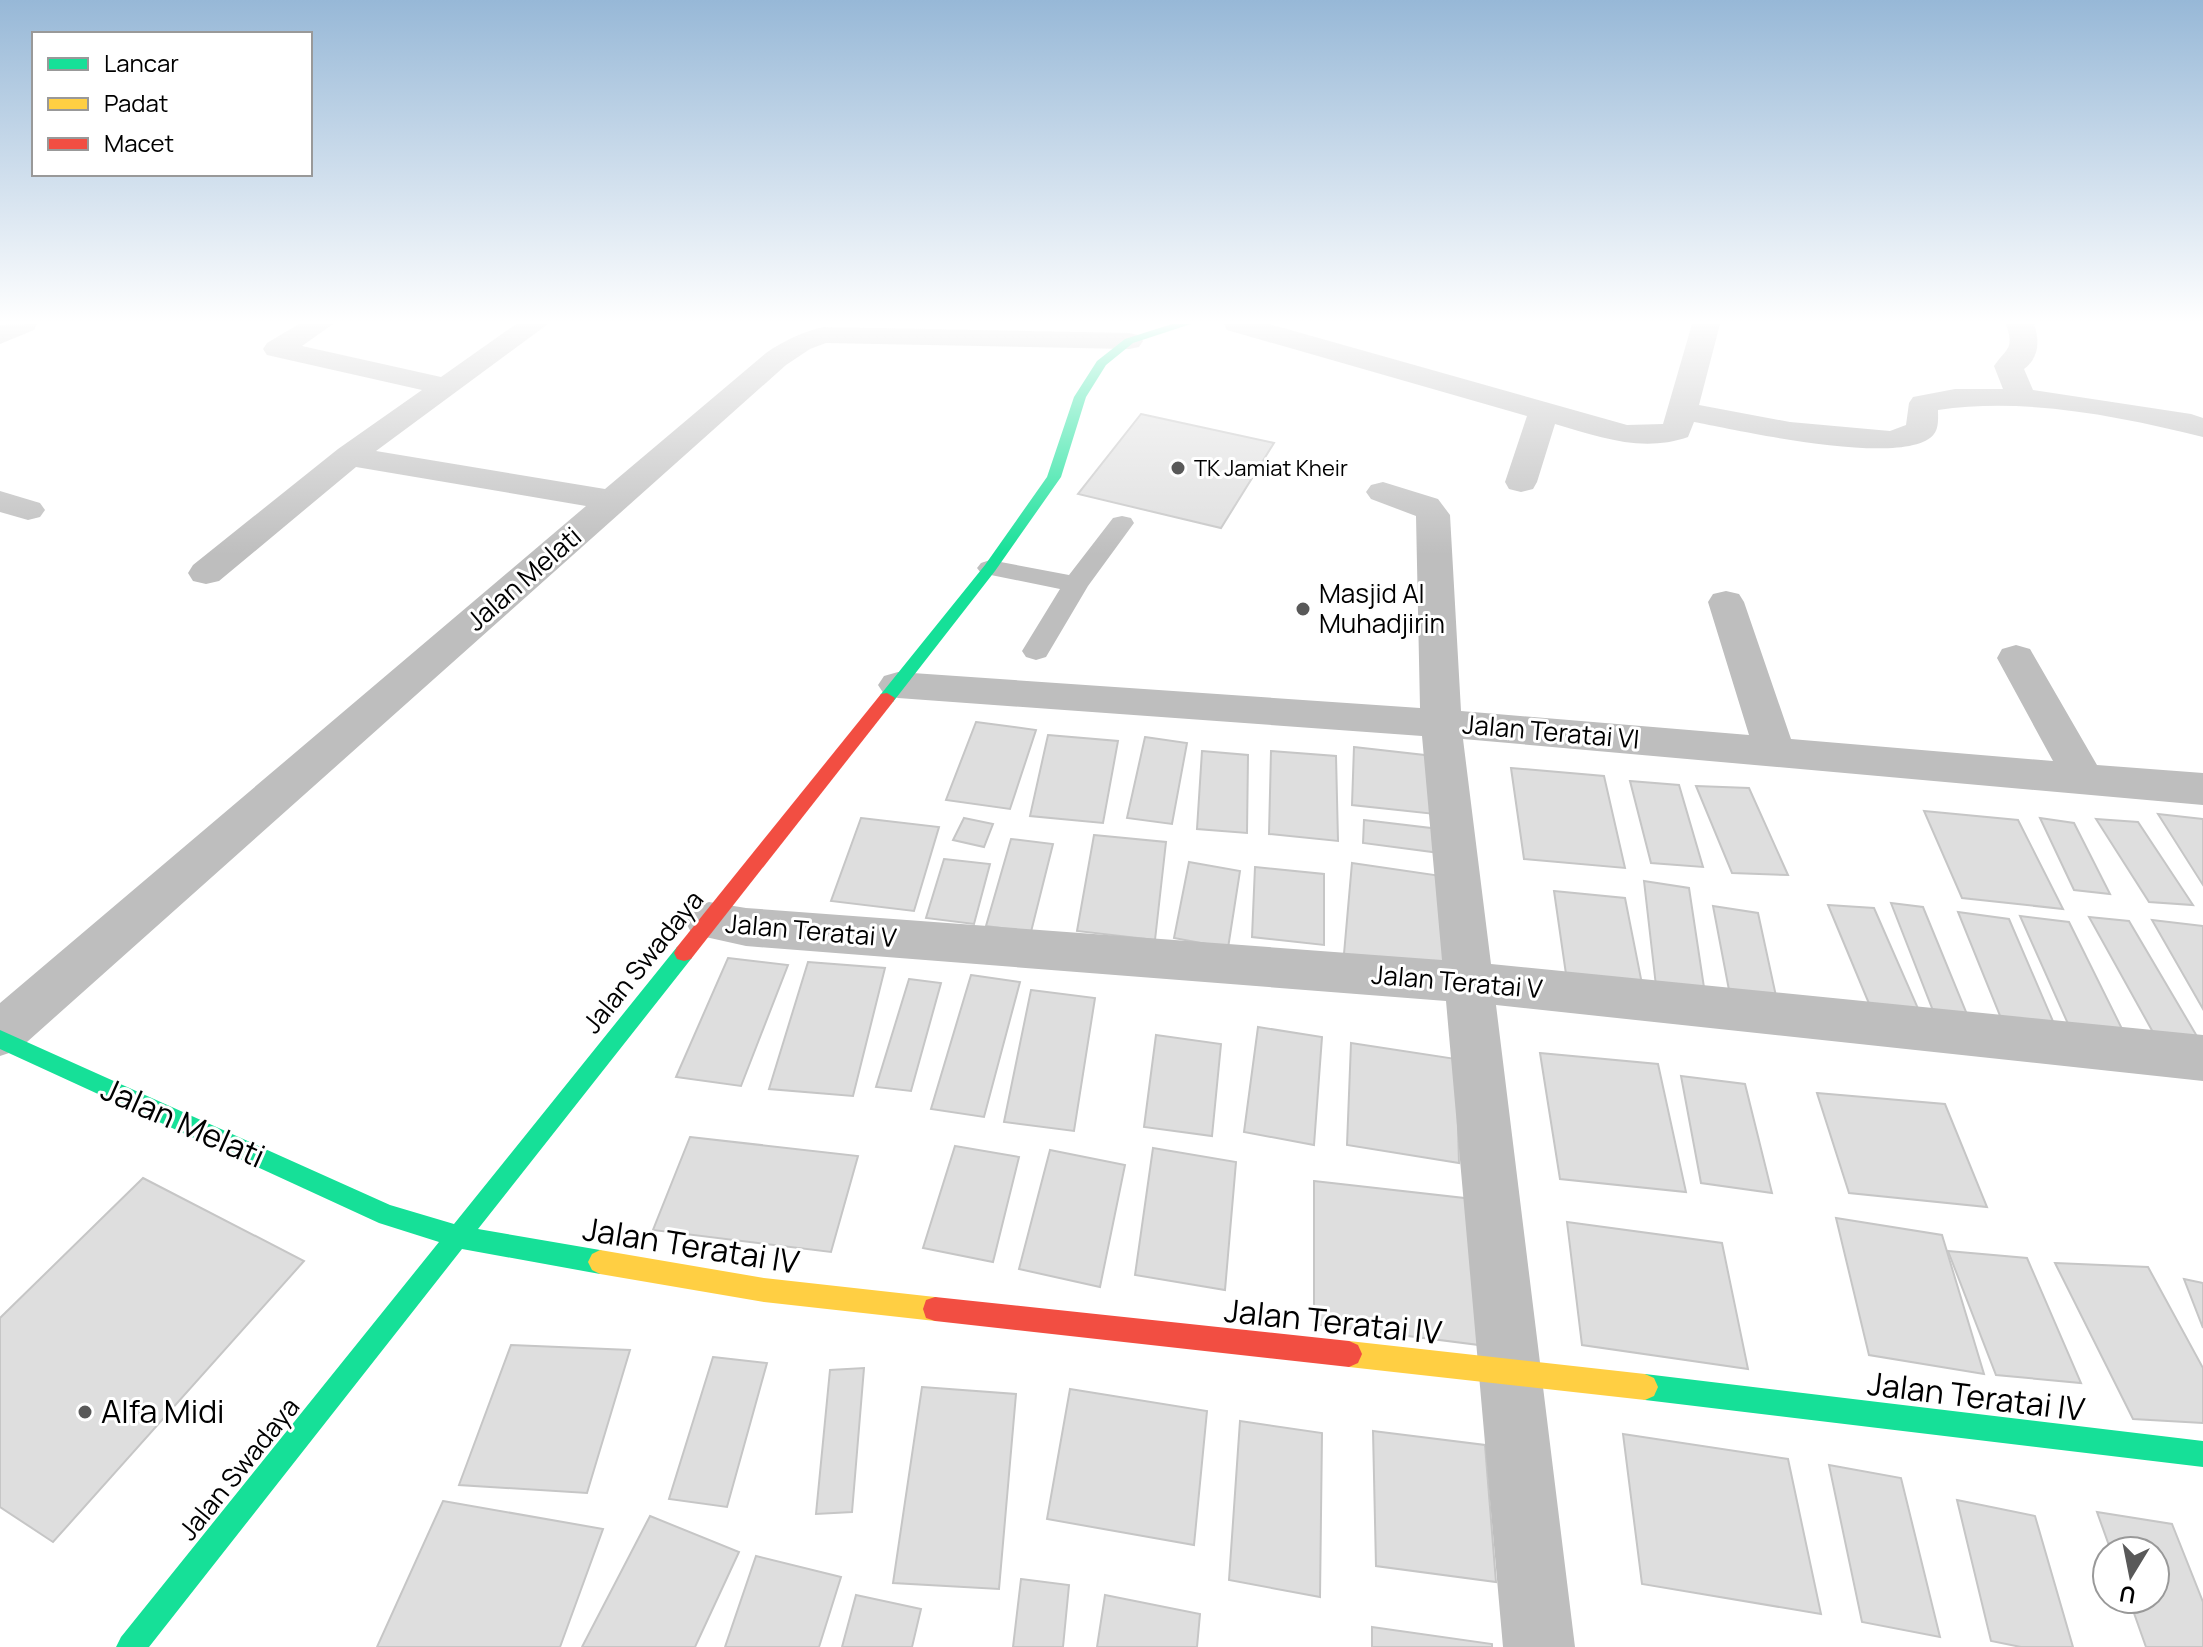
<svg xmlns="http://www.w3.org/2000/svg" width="2203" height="1647" font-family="Manrope,sans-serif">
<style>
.building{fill:#dedede;stroke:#c6c6c6;stroke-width:2}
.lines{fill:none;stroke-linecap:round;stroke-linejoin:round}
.lane{fill:#bebebe;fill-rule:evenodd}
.street{fill:#bebebe;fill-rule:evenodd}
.fast{fill:#16e098;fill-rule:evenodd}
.slow{fill:#ffcf43;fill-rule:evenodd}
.jam{fill:#f24e42;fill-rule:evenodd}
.poi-dot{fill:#595959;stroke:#fff;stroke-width:3}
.labels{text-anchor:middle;stroke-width:6;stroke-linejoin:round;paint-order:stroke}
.far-poi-label{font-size:22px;fill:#000;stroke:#fff;text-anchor:start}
.street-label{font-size:26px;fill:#000;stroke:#fff}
.poi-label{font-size:26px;fill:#000;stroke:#fff;text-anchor:start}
.near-street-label{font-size:32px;fill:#000;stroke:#fff}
.near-poi-label{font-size:32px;fill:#000;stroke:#fff;text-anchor:start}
</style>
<rect width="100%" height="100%" fill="#fff"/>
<g class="building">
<polygon points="1141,414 1274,443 1221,528 1078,494"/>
<polygon points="976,722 1036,730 1010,809 946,800"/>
<polygon points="1048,735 1118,741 1103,823 1030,816"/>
<polygon points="1145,737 1187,743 1172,824 1127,818"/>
<polygon points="1354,747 1442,757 1444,815 1352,805"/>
<polygon points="1202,751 1248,755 1247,833 1197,829"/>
<polygon points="1271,751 1336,756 1338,841 1269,834"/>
<polygon points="1511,768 1604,776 1625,868 1524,859"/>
<polygon points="1630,781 1679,785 1703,867 1651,863"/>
<polygon points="1696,786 1749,788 1788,875 1732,873"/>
<polygon points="1924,811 2018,820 2063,909 1962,898"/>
<polygon points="2158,814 2203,819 2203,885"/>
<polygon points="861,818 939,827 914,911 831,901"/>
<polygon points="964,818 993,824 984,847 953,840"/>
<polygon points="2040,818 2074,823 2110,894 2074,890"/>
<polygon points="2096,819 2138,822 2193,905 2149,902"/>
<polygon points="1364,820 1439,829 1440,853 1363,843"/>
<polygon points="1094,835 1166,842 1155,940 1077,931"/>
<polygon points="1011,839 1053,844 1031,932 986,926"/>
<polygon points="944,859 990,864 974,924 926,918"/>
<polygon points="1189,862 1240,871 1228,948 1174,938"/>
<polygon points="1352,863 1455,878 1454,972 1344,954"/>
<polygon points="1255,867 1324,874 1324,945 1252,937"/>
<polygon points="1644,881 1689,888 1705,994 1656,986"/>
<polygon points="1554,891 1625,898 1643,989 1567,981"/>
<polygon points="1891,903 1923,907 1973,1029 1939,1026"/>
<polygon points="1828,905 1874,908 1923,1020 1875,1018"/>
<polygon points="1713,906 1758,913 1776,996 1729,990"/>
<polygon points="1958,912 2009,919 2061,1040 2007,1033"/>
<polygon points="2020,916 2069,922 2128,1041 2073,1035"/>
<polygon points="2089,917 2129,921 2198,1038 2154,1034"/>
<polygon points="2152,920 2203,926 2203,1009"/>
<polygon points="728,958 788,965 741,1086 676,1077"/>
<polygon points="808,962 885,968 853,1096 769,1089"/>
<polygon points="971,975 1020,982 984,1117 931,1109"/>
<polygon points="909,979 941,983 911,1091 876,1087"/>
<polygon points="1031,990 1095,998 1074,1131 1004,1122"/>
<polygon points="1258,1027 1322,1037 1314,1145 1244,1132"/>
<polygon points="1156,1035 1221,1044 1212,1136 1144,1127"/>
<polygon points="1351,1043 1456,1059 1459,1163 1347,1145"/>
<polygon points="1540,1053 1658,1064 1686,1192 1560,1179"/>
<polygon points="1681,1076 1745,1084 1772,1193 1701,1183"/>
<polygon points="1817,1093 1945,1104 1987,1207 1849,1193"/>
<polygon points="690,1137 858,1156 831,1252 653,1230"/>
<polygon points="955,1146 1019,1157 993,1262 923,1248"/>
<polygon points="1153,1148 1236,1162 1225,1290 1135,1275"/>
<polygon points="1050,1150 1125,1165 1100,1287 1019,1269"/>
<polygon points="143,1178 304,1261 53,1542 0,1507 0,1318"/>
<polygon points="1314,1181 1473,1199 1487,1346 1314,1324"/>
<polygon points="1836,1218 1942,1235 1984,1374 1869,1355"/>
<polygon points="1567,1222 1722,1243 1748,1369 1582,1345"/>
<polygon points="1948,1251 2027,1258 2081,1383 1996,1375"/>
<polygon points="2055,1263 2148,1267 2203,1368 2203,1423 2133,1419"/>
<polygon points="2184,1279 2203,1283 2203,1328"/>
<polygon points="511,1345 630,1350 587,1493 459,1485"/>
<polygon points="713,1357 767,1363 727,1507 669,1499"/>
<polygon points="864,1368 852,1512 816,1514 830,1370"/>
<polygon points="922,1387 1016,1394 999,1589 893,1583"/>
<polygon points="1070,1389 1207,1411 1194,1545 1047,1519"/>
<polygon points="1240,1421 1322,1433 1320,1597 1229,1580"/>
<polygon points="1373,1431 1485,1445 1496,1582 1376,1566"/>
<polygon points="1623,1434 1788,1459 1821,1614 1642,1584"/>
<polygon points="1829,1465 1901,1478 1940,1637 1862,1622"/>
<polygon points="1957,1500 2035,1516 2073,1647 2021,1647 1991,1641"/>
<polygon points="443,1501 603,1529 560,1647 377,1647"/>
<polygon points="2097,1512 2172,1524 2203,1602 2203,1647 2146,1647 2129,1599 2155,1599 2155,1551 2111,1551"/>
<polygon points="650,1516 739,1552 695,1647 582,1647"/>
<polygon points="756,1556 841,1577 819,1647 725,1647"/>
<polygon points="1021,1579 1069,1585 1063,1647 1013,1647"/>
<polygon points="856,1595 921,1609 912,1647 842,1647"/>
<polygon points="1105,1595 1200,1614 1197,1647 1097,1647"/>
<polygon points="1372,1627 1492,1644 1492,1647 1372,1647"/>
</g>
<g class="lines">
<polygon class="lane" points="1122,516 1131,518 1134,523 1088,586 1046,657 1036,660 1026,657 1022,651 1060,589 981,573 977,568 981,563 990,560 1069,575 1113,518"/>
<g class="street">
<polygon points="37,324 34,330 0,344 0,325"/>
<path d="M299,324H333L302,346L441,377L516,324H548L376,451L605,489L766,353C785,340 802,332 824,327L1129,333L1139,335L1143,341L1139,347L1129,349L826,343L810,349L786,365L18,1050L0,1056V1003L586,506L356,467L219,581L206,584L193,581L188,573L193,565L338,449L422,390L267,355L263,349L267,343Z"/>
<path d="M1224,324H1269L1627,425L1663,424L1692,324H1720L1699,405L1790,422L1890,431L1906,425L1909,403L1913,397L1955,389H2003L1994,366C2006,348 2015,350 2006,324H2034C2040,341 2039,358 2024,369L2033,390L2191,414L2203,418V437C2119,416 2025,397 1938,410C1938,417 1939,428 1934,434C1907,469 1737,430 1694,422L1688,437C1642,453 1600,437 1555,424L1537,482L1533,489L1521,492L1509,489L1505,482L1527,416L1227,330Z"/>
<polygon points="1383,482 1438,499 1450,515 1461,711 1749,735 1708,602 1713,594 1726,591 1739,594 1744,602 1791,739 2053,761 1997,658 2002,649 2016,645 2030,649 2097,765 2203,773 2203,805 1463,739 1491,964 2203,1035 2203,1081 1496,1005 1575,1647 1503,1647 1446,1001 746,946 692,934 685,921 692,908 709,902 746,908 1442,960 1422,736 898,698 884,694 878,685 884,676 898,672 1420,708 1416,516 1371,499 1366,492 1371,485"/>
<polygon points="0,491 40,503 45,510 40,517 28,520 0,512"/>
</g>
<g class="fast">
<polygon points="1172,324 1191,324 1133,343 1106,365 1086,397 1061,477 995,571 893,702 881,702 879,698 881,694 985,565 1047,477 1074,397 1097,361 1125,339"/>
<polygon points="684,945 691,947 694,953 691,959 478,1229 600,1250 608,1254 612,1262 608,1270 600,1274 462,1249 149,1647 116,1647 121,1637 439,1242 379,1223 0,1049 0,1030 390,1205 454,1224 677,947"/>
<polygon points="1645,1374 2203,1441 2203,1467 1645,1400 1636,1396 1632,1387 1636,1378"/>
</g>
<g class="slow">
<polygon points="600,1250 764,1278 935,1297 944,1300 947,1309 944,1318 935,1321 764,1302 600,1274 592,1270 588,1262 592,1254"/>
<polygon points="1349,1341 1645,1374 1654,1378 1658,1387 1654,1396 1645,1400 1349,1367 1340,1363 1336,1354 1340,1345"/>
</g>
<g class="jam">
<polygon points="887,693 895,698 893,702 691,959 684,961 677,959 674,953 677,947 881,694"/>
<polygon points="935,1297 1349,1341 1358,1345 1362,1354 1358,1363 1349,1367 935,1321 926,1318 923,1309 926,1300"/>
</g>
</g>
<linearGradient id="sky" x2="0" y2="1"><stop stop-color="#97b8d7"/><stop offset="0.58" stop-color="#fff"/><stop offset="1" stop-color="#fff" stop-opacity="0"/></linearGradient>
<rect width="2203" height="555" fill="url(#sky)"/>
<g class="poi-dot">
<circle cx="1178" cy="468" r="8"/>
<circle cx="1303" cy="609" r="8"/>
<circle cx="85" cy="1412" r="8"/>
</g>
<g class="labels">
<g class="far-poi-label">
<text x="1194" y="476">TK Jamiat Kheir</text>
</g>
<g class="street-label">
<text transform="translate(524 579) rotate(-41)" y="9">Jalan Melati</text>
<text transform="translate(1551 732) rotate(5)" y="9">Jalan Teratai VI</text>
<text transform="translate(811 931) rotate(5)" y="9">Jalan Teratai V</text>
<text transform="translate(643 962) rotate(-51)" y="9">Jalan Swadaya</text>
<text transform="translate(1457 982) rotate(5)" y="9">Jalan Teratai V</text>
<text transform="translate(239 1469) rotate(-51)" y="9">Jalan Swadaya</text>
</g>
<g class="poi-label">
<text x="1319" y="603">Masjid Al<tspan x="1319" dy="30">Muhadjirin</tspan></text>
</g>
<g class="near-street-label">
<text transform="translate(183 1123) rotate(24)" y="11">Jalan Melati</text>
<text transform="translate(691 1246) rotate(9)" y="11">Jalan Teratai IV</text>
<text transform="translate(1333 1322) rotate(6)" y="11">Jalan Teratai IV</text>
<text transform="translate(1976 1397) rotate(7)" y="11">Jalan Teratai IV</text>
</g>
<g class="near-poi-label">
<text x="101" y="1423">Alfa Midi</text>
</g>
</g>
<rect x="32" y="32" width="280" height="144" fill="#ffffff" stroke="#999999" stroke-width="2"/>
<rect x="48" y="58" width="40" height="12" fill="#16e098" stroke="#999999" stroke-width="2"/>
<text x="104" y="72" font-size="24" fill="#000000">Lancar</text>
<rect x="48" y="98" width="40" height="12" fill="#ffcf43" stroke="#999999" stroke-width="2"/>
<text x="104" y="112" font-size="24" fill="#000000">Padat</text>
<rect x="48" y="138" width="40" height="12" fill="#f24e42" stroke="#999999" stroke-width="2"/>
<text x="104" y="152" font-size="24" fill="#000000">Macet</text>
<g transform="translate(2131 1575) rotate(190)"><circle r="38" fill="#ffffff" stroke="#999999" stroke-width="2"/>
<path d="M0-6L14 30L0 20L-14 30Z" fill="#595959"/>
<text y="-12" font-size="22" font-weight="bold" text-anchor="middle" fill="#000000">U</text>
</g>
</svg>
